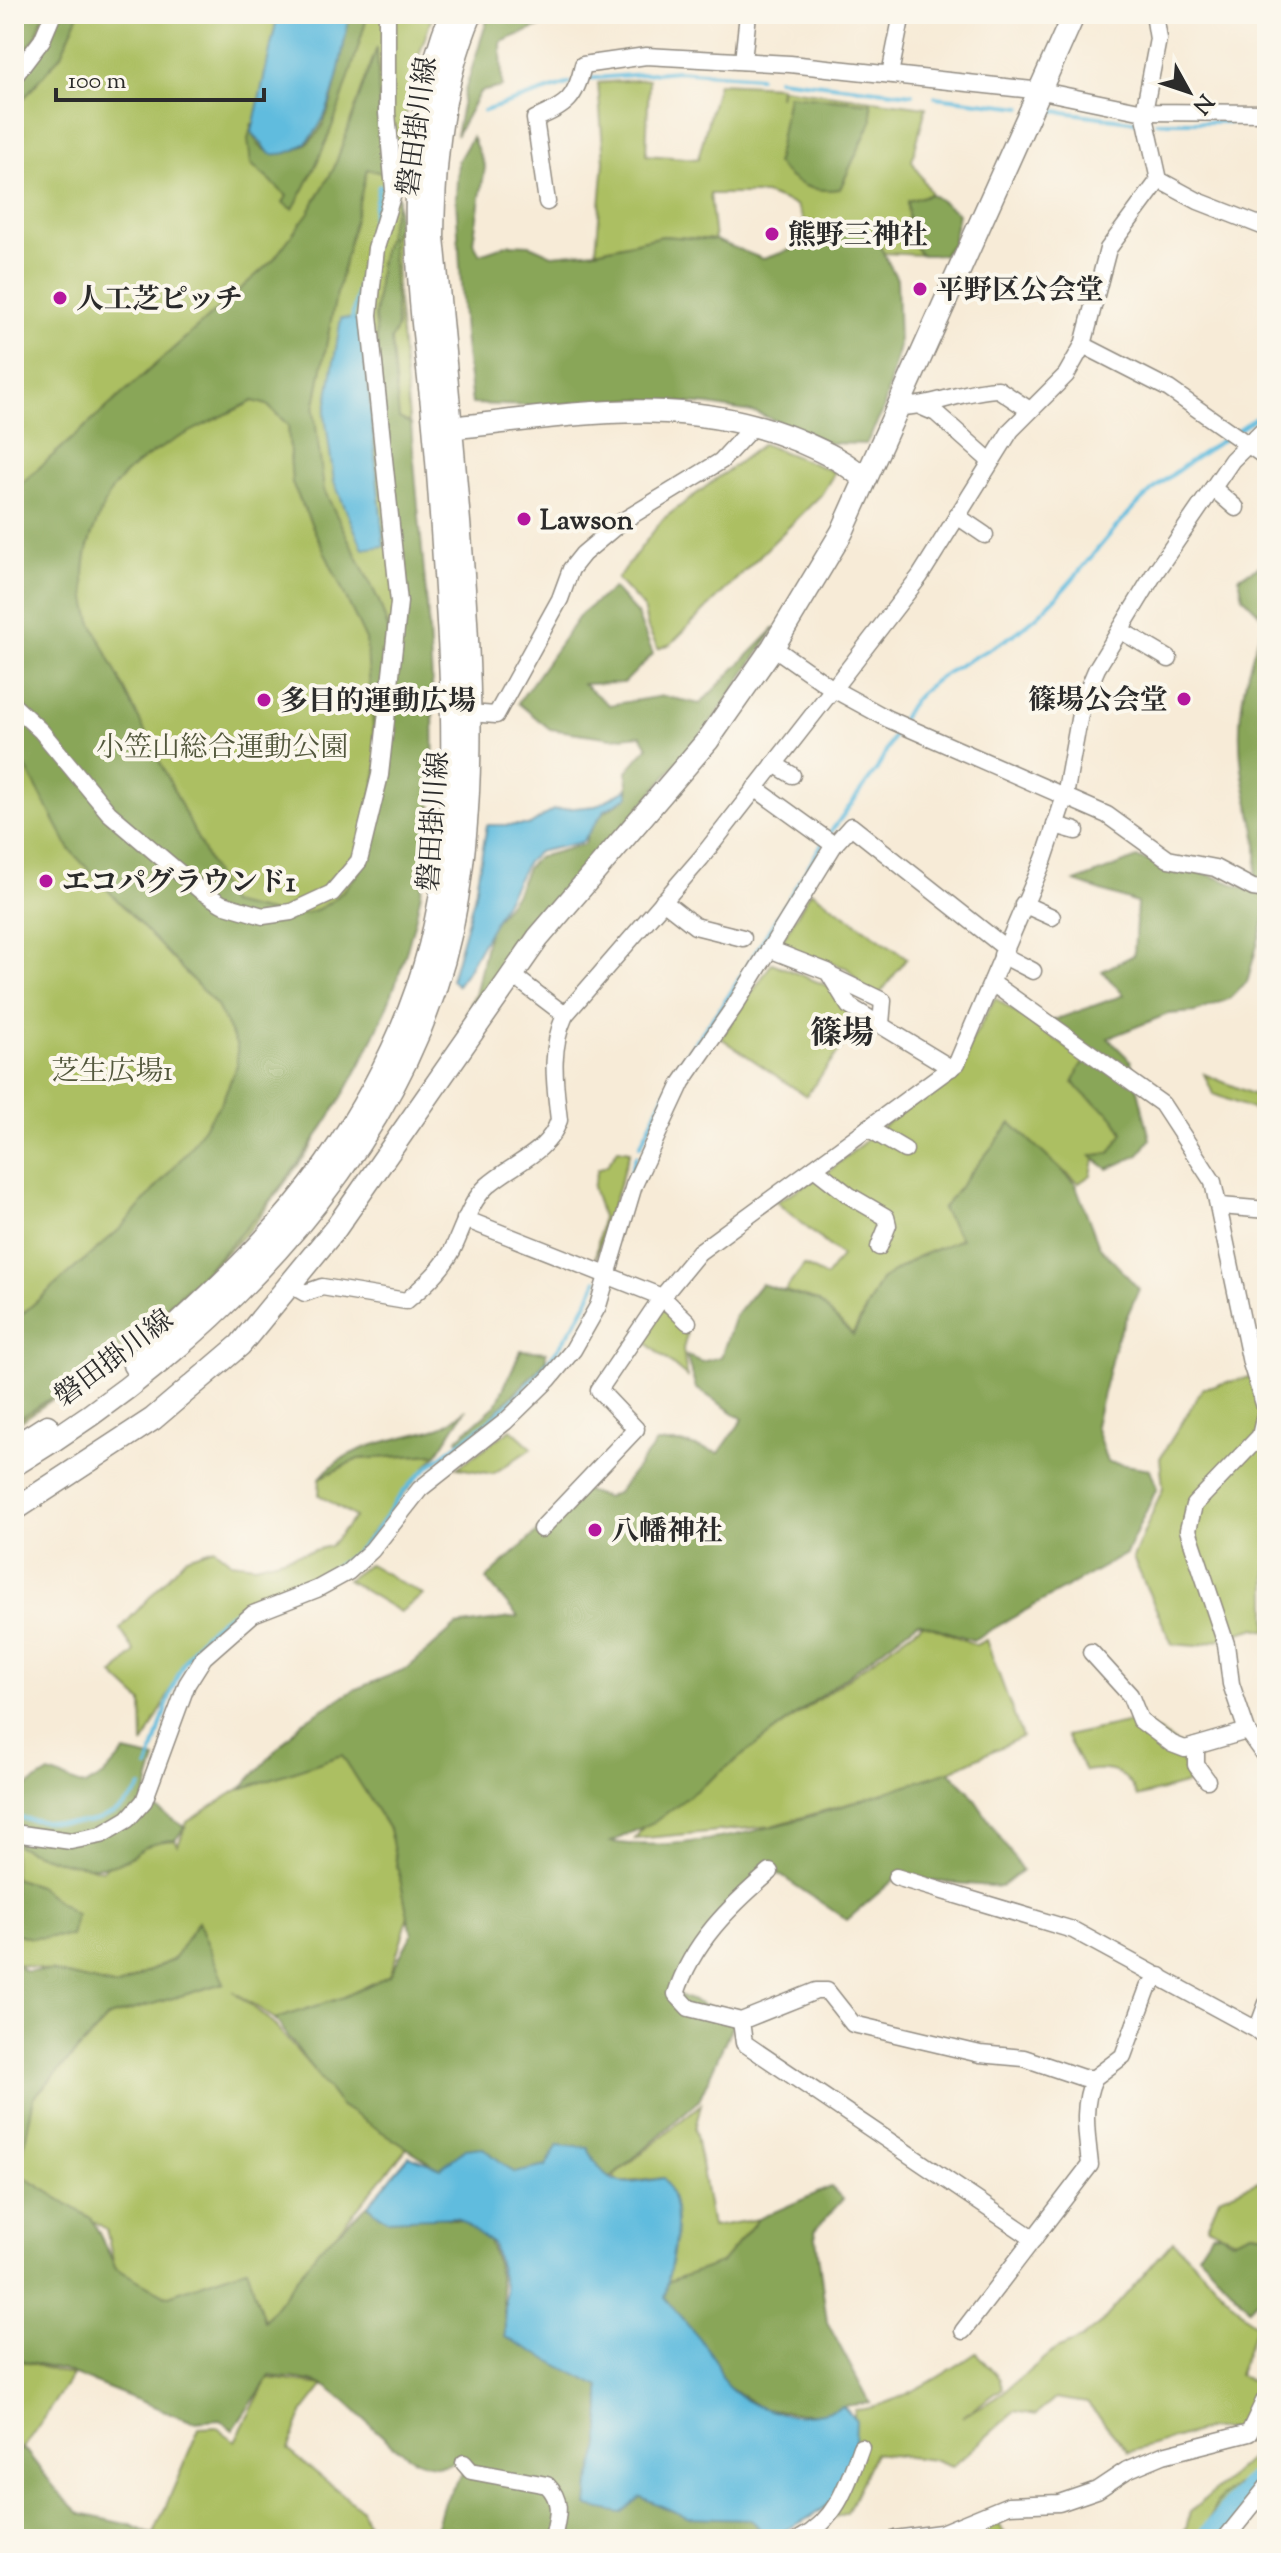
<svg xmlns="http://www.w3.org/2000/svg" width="1281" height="2553" font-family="'Sorts Mill Goudy','Noto Serif JP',serif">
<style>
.green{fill:#acbf62;stroke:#6c7546;stroke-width:2}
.forest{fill:#89a658;stroke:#5a6842;stroke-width:2}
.water{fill:#60bcde;stroke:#467484;stroke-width:2}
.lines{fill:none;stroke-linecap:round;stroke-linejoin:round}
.stream{stroke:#60bcde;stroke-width:4}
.river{stroke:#60bcde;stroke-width:24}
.street-casing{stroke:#918b81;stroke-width:19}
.secondary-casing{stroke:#918b81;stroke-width:25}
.street{stroke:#fff;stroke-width:16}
.secondary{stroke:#fff;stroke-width:22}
.poi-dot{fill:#b5179e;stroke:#fbf7ec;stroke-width:3}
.labels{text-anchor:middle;stroke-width:8;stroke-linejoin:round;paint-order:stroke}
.street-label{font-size:28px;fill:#2b2b2b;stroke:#fbf7ec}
.poi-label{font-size:28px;font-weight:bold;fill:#2b2b2b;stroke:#fbf7ec;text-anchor:start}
.park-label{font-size:28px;fill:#52573c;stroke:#fbf7ec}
.quarter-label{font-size:32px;font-weight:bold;fill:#2b2b2b;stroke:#fbf7ec}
</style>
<rect width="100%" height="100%" fill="#fbf7ec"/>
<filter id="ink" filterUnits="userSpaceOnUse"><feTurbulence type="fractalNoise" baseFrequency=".0125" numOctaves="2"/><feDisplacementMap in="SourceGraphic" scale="16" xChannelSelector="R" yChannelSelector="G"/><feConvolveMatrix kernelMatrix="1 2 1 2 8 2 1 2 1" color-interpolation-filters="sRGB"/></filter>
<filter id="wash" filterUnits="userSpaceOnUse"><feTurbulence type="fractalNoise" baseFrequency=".006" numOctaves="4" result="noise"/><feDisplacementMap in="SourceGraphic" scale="32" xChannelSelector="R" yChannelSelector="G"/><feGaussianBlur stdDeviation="1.8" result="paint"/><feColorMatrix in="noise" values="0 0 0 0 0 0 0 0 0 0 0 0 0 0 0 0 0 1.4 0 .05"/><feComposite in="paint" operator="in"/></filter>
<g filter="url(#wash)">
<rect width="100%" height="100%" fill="#f7ebd7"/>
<g class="green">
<polygon points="14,14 433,14 416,64 396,165 397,291 429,629 431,754 361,1054 311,1148 252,1227 145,1335 14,1426"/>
<polygon points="649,79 646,155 698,159 718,83 780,86 779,97 782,88 926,107 912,161 931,194 907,202 910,240 921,255 883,253 873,233 804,221 796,205 765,194 710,194 715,240 663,236 596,251 604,161 598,83"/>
<polygon points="763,444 835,472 821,495 671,644 658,649 648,629 643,607 617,579 663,519"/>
<polygon points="811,891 907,958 879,995 868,993 847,968 785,949 781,942"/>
<polygon points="772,963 847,994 861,1033 859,1042 843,1046 806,1096 721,1038"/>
<polygon points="995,998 1087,1061 1073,1083 1111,1112 1123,1133 1110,1153 1095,1155 1091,1175 1079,1183 1010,1130 962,1238 881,1280 852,1335 818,1301 783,1293 804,1265 826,1277 841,1256 776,1202 829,1171 960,1063"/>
<polygon points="1204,1074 1264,1099 1267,1089 1267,1115 1213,1094"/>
<polygon points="618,1149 630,1151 595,1261 602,1217 593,1187 598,1169 607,1165"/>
<polygon points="663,1307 687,1335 683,1349 687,1377 641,1338"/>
<polygon points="1267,1373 1267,1631 1256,1628 1196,1646 1172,1644 1133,1558 1163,1488 1160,1458 1203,1388"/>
<polygon points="511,1429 532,1448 493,1474 457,1468"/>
<polygon points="437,1454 354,1554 325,1571 243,1605 185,1662 143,1745 142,1702 113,1675 135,1652 120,1629 187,1557 214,1548 231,1562 255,1565 330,1546 355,1517 319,1495 320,1478 358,1459"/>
<polygon points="369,1564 423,1595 400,1612 347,1580"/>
<polygon points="924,1623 976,1645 986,1640 1022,1737 933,1779 772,1826 635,1839 643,1827"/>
<path d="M1140,1720L1185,1749L1188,1783L1137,1797C1128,1772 1111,1767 1085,1771L1066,1736Z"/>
<polygon points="342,1754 389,1829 410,1912 390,1976 328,2005 275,2019 233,1991 272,2022 347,2109 408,2147 264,2321 246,2269 166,2296 115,2268 106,2229 14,2170 14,2161 23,2151 24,2138 14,2157 14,2118 26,2133 34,2097 115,2011 174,1959 117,1987 14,1963 14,1844 101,1870 152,1841 175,1840 178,1845 187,1822 246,1785"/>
<polygon points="701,2104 695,2129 712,2227 758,2219 721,2263 667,2282 664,2178 617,2183 614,2176"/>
<polygon points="1267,2126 1267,2234 1252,2232 1235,2239 1207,2227 1219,2198 1261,2180 1262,2133"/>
<path d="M1173,2241L1256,2326L1238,2375L1260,2384L1249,2420L1238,2429H1207L1129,2452L1087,2403L1055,2398L1036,2415L1015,2411L952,2467L933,2460L874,2453L847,2513L827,2520L824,2507L846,2459L855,2410C891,2408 945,2374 976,2353L999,2378L1003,2388L962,2417L996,2398L1056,2349L1081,2339L1101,2323Z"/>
<polygon points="14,2350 24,2362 72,2376 23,2448 14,2446"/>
<polygon points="268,2378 324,2385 303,2412 288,2450 361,2509 367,2524 342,2539 163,2539 154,2534 199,2428 216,2427 235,2441"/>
<polygon points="1267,2444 1267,2487 1223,2539 1170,2539 1186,2529 1190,2512"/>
<polygon points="993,2516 1009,2539 973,2539 971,2528"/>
</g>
<g class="forest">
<polygon points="14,14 44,14 36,36 14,66"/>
<polygon points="60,14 79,14 61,55 14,110 14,83"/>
<path d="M350,14H368C347,85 331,144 293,209L283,203L287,196L251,164L248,139L252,123C253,168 304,157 321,128C335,103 343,44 350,14Z"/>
<polygon points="489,14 571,14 501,42 502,87 480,92 456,136 464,94"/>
<path d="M377,47L380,134L385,174L367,169L333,310L314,410L324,490L379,601L391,637L375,748L366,640L292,483L288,425L267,405L253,401C213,422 136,452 112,490C105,500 101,513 96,524C81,558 81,585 91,621L229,903C287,916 317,929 358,873L401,637L375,317L380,262L398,197L397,228L391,238L397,327L391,340L399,418L411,424C421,562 444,709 428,847C400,1093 216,1295 14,1422V1321L121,1228L186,1153L222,1101L237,1065V1046L217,1006L70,850L14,745L17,703L14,697L18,694L14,686V490L273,260L309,212L334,168Z"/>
<path d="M788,95L871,103L872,120L840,189C813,193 793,185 776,163Z"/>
<polygon points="472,137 485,167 473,242 480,254 509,244 530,245 552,255 596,251 663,236 715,240 763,259 799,247 804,221 873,233 897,279 899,346 883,411 866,444 828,443 757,413 709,405 637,399 534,406 472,404 464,335 456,198 458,161"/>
<polygon points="931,194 958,213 953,243 943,255 921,255 910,240 907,201"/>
<path d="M1267,562V890L1253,888C1266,831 1245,812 1241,759C1236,709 1247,666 1265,619L1243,597L1239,577Z"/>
<polygon points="613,588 637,614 653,654 624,683 583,684 609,705 663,696 700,704 776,627 716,716 466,1015 476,992 489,929 516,893 527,868 536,858 585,844 591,821 629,796 627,771 648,747 641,735 612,738 550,729 518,703 581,614"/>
<path d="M1137,858L1210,875L1265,896V917L1247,982L1229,999L1196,1012L1168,1014L1108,1038L1131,1061L1150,1139L1139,1155L1108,1169L1091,1156L1110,1153L1123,1133C1108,1101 1090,1108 1074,1082L1079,1068L1093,1054L1051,1021L1124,995L1102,971L1134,955L1137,903L1075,882Z"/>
<path d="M1011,1123L1075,1183L1099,1246L1139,1289L1116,1341L1095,1425L1107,1462L1150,1469L1157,1488L1126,1554L973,1640L918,1622L656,1821L611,1842C714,1857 850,1803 949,1771L969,1791L1022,1870L1001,1887L896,1878L847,1920L771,1869L724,1911L677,1994L735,2019L699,2100L609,2180L440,2169L340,2105L275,2019L344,1997L390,1975L412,1934L389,1829L342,1755L241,1789L302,1722L356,1689L408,1668L456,1626L518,1617L486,1579L583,1490L607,1498L618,1492L656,1443H681L719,1453L743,1419L696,1388L686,1355L701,1362L721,1357L735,1316L761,1284L818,1301L853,1335L881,1280L917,1257L961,1239L942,1209Z"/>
<polygon points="521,1350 546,1352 546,1361 465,1444 457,1439 496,1405"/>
<path d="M466,1409L437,1454L358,1459L320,1478C349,1442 399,1441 441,1427C450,1424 459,1415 466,1409Z"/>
<path d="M125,1752L156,1759L144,1801L185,1827L175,1840C139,1842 145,1853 118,1863C88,1873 41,1858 14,1844V1794L49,1773L85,1786L104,1775Z"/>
<polygon points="14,1878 38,1886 76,1915 71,1936 31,1938 14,1933"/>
<polygon points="198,1921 224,1983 109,2017 34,2097 23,2151 14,2134 14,1963 26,1971 50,1971 117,1987 174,1959"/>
<path d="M14,2171L92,2219L116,2268L166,2296L247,2268L264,2321L319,2249L368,2205L386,2220L432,2216L483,2223C498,2262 505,2295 505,2337L560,2353L600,2387V2446L641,2497L675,2512L751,2519L767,2538L786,2532L791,2539H433L444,2501L465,2470L489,2475L460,2459C413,2489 361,2406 325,2386C311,2378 286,2379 270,2376L233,2430L220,2420L193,2422L62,2370L24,2362L14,2350Z"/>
<polygon points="831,2187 843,2199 815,2230 827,2322 870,2403 843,2406 823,2415 763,2409 726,2386 716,2361 665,2297 667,2282 721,2263 758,2219"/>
<polygon points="1252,2232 1267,2234 1267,2289 1249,2308 1198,2254 1211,2234 1220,2233 1232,2240"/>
<polygon points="14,2448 26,2451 59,2493 81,2514 131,2525 160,2539 14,2539"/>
<path d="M1267,2465V2486L1211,2539H1202C1221,2483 1224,2497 1267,2465Z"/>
</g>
<g class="water">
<path d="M278,14H350C339,59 333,160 270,154L252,132Z"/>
<polygon points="341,318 362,320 384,546 363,549 334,482 325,415"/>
<polygon points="627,789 629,796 605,810 582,842 538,852 527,862 466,973 457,985 451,980 474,898 487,825 530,825 553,810 596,806"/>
<path d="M558,2145L588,2148C609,2190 621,2185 664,2178C687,2216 671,2256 665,2297C680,2319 701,2337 715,2360C720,2368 721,2380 728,2387C758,2415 807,2423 843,2406L856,2420C855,2436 856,2460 850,2476C837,2508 797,2525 768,2538L751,2519L687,2517L641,2497L621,2513L587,2506L589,2484L600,2446V2387L505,2337V2289L493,2244L456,2217L386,2220L368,2205L409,2156L440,2168L466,2149L482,2147L515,2173L546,2166Z"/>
</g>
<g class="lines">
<g class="stream">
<polyline points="585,79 677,71 759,77"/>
<polyline points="778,79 912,94"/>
<polyline points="935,97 1022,107"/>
<polyline points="1048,110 1138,122"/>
<polyline points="484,111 570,83"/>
<polyline points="1156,122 1267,122"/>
<polyline points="352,319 379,186 385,187"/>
<polyline points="1238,430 1267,410"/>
<path d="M902,719C925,672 977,661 1017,632C1067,597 1099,540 1143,499C1167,476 1199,455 1227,437"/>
<polyline points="827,837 877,769 898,727"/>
<polyline points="640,1146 680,1063 728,997 822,844"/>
<polyline points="617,1216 636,1156"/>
<path d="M148,1767C161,1729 170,1681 193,1648C232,1591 304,1594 353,1554C378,1535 392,1501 415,1479C442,1452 477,1433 505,1407C542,1374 579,1326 597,1280"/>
<path d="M14,1817C63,1824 110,1834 141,1787"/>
</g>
<polyline class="river" points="1208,2539 1250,2488 1267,2474"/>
</g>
</g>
<g filter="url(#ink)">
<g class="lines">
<g class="street-casing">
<g id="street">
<polyline points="743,61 748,14"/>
<polyline points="890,74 902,14"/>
<polyline points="14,77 42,40 53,14"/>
<polyline points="1159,180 1198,201 1267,228"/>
<path d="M547,202L535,119C567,105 576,99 583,65L646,56L790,64L1042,91L1144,112L1267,113"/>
<polyline points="1083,345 1169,389 1267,458"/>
<path d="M898,407C933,407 963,390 998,389L1028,409"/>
<polyline points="922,407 936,413 990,461"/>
<polyline points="1213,488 1236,508"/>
<polyline points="957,516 985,535"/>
<polyline points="1120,630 1169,659"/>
<polyline points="773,647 833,689 888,719 1107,815 1168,859 1215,868 1253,888 1267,890"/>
<polyline points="14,706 41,731 109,813 201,891 222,904 263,916 291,912 332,893 359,861 380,775 399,602 369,315 376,248 394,190 387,113 387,15"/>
<polyline points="469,713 496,715 560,599 571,569 583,554 621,522 721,461 754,425"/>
<polyline points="774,764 792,775"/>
<polyline points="755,788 834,845"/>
<polyline points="1055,825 1076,831"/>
<polyline points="663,901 695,926 743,938"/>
<polyline points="1023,904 1052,917"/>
<polyline points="769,949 828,972 849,1006 951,1068"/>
<polyline points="1002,955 1033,971"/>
<polyline points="833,977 883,1001 881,1024"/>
<polyline points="992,983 1162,1104 1213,1182 1251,1363 1266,1410 1260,1436 1194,1505 1188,1530 1226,1644 1231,1684 1247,1731 1267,1759"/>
<polyline points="565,1015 701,858 833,689 920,576 1011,430 1066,375 1083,345 1108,249 1159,180 1144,112 1158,39 1154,14"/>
<polyline points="868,1128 905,1150"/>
<polyline points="814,1168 850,1196 886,1217 888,1225 879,1247"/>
<polyline points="1221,1206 1267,1210"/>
<polyline points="465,1219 662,1297 699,1252 957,1063 1044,859 1065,796 1082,703 1097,668 1154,574 1232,460 1267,426"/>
<path d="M291,1285L305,1293L322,1287L406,1301C423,1287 441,1271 452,1251C463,1229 469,1203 487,1186C511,1164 548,1154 559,1120C555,1083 549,1051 565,1015L511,974"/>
<polyline points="541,1529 636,1429 599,1390 662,1297 688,1322"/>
<polyline points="1091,1652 1130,1695 1140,1720 1172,1744 1185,1749 1247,1731"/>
<polyline points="1196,1746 1196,1765 1207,1780"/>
<polyline points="14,1833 71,1841 101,1835 128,1819 144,1801 187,1684 204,1657 253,1614 317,1589 348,1572 372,1550 420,1489 505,1422 549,1379 573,1350 598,1306 634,1185 682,1082 734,1007 834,845 851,826 1004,947"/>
<path d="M770,1872C730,1906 692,1943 676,1994L689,2008L741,2021L816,1991H827L853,2024L980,2054L1024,2058L1083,2078H1094L1123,2056L1148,1988L1160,1976"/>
<polyline points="896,1877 1073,1930 1257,2030"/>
<polyline points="1267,2003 1257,2030 1267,2039"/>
<polyline points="741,2021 744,2043 1034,2239"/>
<path d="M963,2331L1090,2165C1087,2135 1081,2107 1094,2078"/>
<path d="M464,2463L471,2471L547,2485C564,2502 557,2518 553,2539"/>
<path d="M800,2539C837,2520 848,2483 861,2447"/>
<polyline points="895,2539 941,2533 1009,2505 1059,2503 1097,2490 1127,2470 1163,2455 1249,2433 1267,2395"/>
<polyline points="1225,2539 1267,2487"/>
</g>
</g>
<g class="secondary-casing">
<g id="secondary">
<path d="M440,429C564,417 677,391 797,440C822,451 846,461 865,480"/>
<path d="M134,1365C203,1302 272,1241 326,1164C371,1099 410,1023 430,946C461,825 453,697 445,574C441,518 438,461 432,405C417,276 400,139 451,14"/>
<polyline points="14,1447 47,1426"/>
<path d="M14,1465C215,1344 419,1141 457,899C476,782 470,663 461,547C453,443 443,340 433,237C434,161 441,85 471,14"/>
<polyline points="14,1510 153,1419 240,1345 336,1228 538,938 708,740 773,647 842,532 1074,14"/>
</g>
</g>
<use href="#street" class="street"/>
<use href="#secondary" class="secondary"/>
</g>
</g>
<g class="poi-dot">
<circle cx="772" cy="234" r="8"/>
<circle cx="920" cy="289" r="8"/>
<circle cx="60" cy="298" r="8"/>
<circle cx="524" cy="519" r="8"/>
<circle cx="1184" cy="699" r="8"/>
<circle cx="264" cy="700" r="8"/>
<circle cx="46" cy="881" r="8"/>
<circle cx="595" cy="1530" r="8"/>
</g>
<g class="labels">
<g class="street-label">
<text transform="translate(416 126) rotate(-82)" y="10">磐田掛川線</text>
<text transform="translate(432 821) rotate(-86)" y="10">磐田掛川線</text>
<text transform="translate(113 1357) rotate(-37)" y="10">磐田掛川線</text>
</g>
<g class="poi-label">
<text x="788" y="244">熊野三神社</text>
<text x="936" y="299">平野区公会堂</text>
<text x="76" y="308">人工芝ピッチ</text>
<text x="540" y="529">Lawson</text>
<text x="1168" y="709" text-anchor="end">篠場公会堂</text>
<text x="280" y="710">多目的運動広場</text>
<text x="62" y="891">エコパグラウンド1</text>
<text x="611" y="1540">八幡神社</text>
</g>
<g class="park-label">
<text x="222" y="756">小笠山総合運動公園</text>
<text x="112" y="1080">芝生広場1</text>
</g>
<g class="quarter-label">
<text x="842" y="1043">篠場</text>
</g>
</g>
<rect width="1281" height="2553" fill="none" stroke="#fbf7ec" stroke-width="48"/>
<g transform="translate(1189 92) rotate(130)" stroke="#fbf7ec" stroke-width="6" paint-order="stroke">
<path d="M0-6L14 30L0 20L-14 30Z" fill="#2b2b2b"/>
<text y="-12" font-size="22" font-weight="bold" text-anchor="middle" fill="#2b2b2b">N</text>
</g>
<path d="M56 88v12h208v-12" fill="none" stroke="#2b2b2b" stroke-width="4"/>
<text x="68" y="88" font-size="24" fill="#2b2b2b" stroke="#fbf7ec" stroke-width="6" paint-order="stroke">100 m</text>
</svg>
